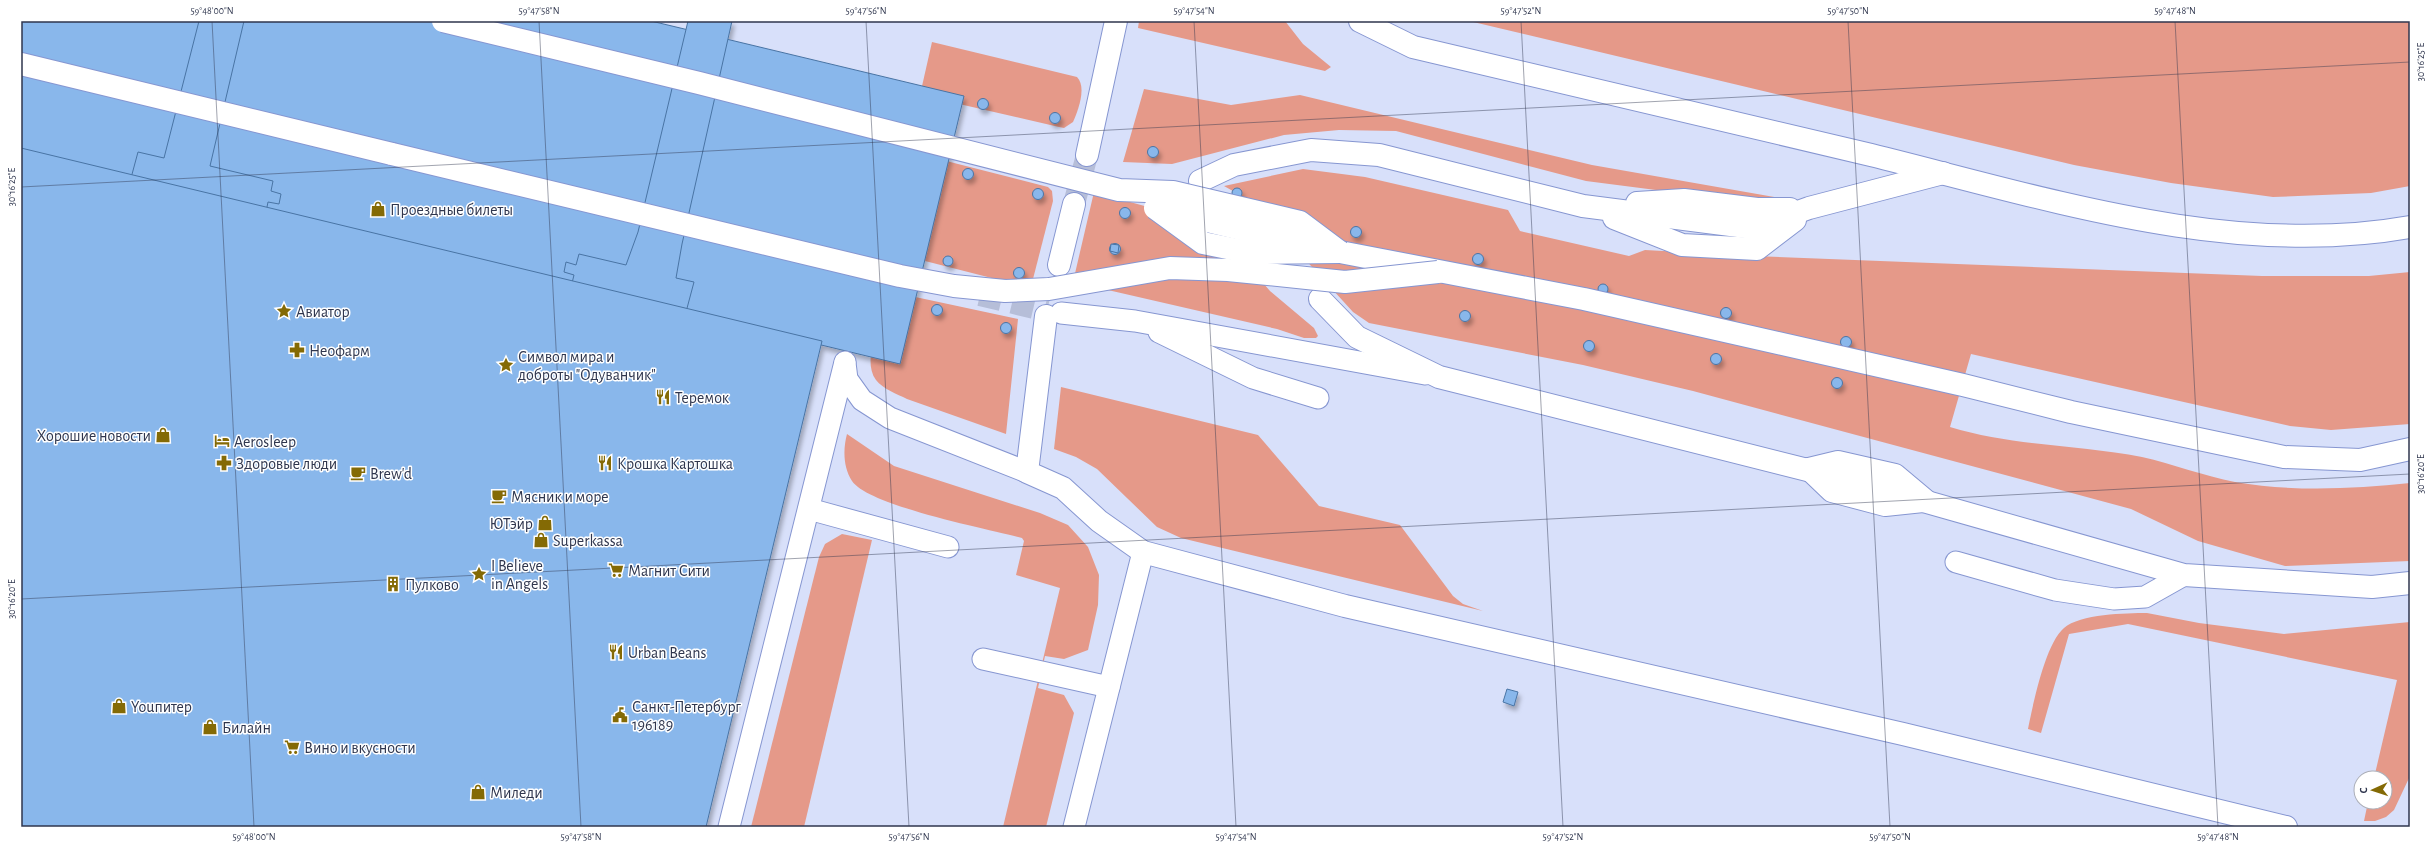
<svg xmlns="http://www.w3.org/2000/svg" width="2431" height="848" font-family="'Alegreya Sans',sans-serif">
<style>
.green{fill:#e59989}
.building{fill:#89b7eb;stroke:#4974a4;filter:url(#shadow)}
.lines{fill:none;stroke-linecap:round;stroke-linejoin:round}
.tertiary-tunnel{stroke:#b6bed8;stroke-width:22;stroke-dasharray:22 11;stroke-linecap:butt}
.service-casing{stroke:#8696d1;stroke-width:23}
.minor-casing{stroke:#8696d1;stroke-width:24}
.tertiary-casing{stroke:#8696d1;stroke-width:24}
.secondary-casing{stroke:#8696d1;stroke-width:24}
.service{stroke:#fff;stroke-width:21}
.minor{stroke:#fff;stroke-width:22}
.tertiary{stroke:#fff;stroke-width:22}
.secondary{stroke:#fff;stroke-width:22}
.tertiary-bridge-casing{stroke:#8696d1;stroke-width:24;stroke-linecap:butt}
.tertiary-bridge{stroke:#fff;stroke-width:22}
.ticks{fill:none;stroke:#2f364e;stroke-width:1;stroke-opacity:0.45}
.labels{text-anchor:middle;stroke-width:3;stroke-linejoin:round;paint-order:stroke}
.poi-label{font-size:16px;fill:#2f364e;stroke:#fff;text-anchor:start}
.neatline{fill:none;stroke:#2f364e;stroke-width:1.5}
.ticks-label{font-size:10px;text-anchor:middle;fill:#2f364e}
</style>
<defs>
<filter id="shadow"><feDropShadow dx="2.5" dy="4.5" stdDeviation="2" flood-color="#0004"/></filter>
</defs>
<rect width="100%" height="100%" fill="#d8e0fa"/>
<g class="green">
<polygon points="1139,21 1285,21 1303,44 1331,67 1325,71 1138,28"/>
<polygon points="1469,21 2410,21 2410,186 2371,193 2273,197 2171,183 2074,165"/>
<path d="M932,42L1077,77C1087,87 1078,111 1073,122L1064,128L1059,127L920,95Z"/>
<polygon points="1144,89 1231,105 1300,95 1592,165 1780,198 1757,203 1586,181 1396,131 1339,130 1284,135 1172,164 1123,162"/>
<polygon points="907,151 1048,187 1052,191 1053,201 1033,279 1019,285 882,250"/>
<path d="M1303,169L1365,177L1508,210L1520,231L1629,256L1645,250L1754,256L2262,276H2369L2410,272V424L2331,430L2290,426L1971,354L1950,427C2012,446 2079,445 2142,457C2173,464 2204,476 2235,482C2294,492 2351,489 2410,483V561L2285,566L2198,541L2131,509L1693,391L1583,365L1369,323L1353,312L1260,210L1240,195L1224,186Z"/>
<polygon points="1094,192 1213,225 1270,291 1314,328 1318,336 1316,338 1304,338 1277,329 1073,282"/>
<path d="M892,292L1018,319L1006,434L907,399C897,394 883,389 876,380C860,358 884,315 892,292Z"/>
<polygon points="1061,387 1258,435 1319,506 1400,525 1453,596 1463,604 1483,611 1181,538 1157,527 1097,469 1076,457 1054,449"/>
<path d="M847,434L894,466L1040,513L1068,525L1088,547L1099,575L1098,605L1088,650L1064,659L1045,656L1038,688L1064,695L1074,713L1046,827H1003L1060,588L1016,575L1024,541L1022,538C988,529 869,506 852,481C843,467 843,449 847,434Z"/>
<polygon points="842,534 872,540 804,827 751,827 819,557 825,544"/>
<path d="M2147,613L2199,623L2284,634L2410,622V776L2394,810L2386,817L2375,821H2364L2368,802H2385V778H2374L2397,680L2128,624L2069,634L2041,733L2028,729C2033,705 2045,644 2064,628C2080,614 2126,613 2147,613Z"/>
</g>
<g class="building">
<polygon points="21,21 651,21 964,96 900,364 21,152"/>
<polygon points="199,21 244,21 210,166 273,181 271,191 281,194 279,204 268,202 265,217 260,215 261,210 235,204 235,209 229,208 227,218 214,215 217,205 162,192 163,186 131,178 138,152 164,158"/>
<polygon points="688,21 732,21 682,244 676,278 694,282 686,312 675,310 673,315 619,302 616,313 605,310 606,299 600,298 602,292 577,286 575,292 570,291 574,275 564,272 566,262 576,265 579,254 626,265 638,232"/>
<circle cx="983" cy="104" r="5.5"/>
<circle cx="1055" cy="118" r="5.5"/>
<circle cx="1153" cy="152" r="5.5"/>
<polygon points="21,148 822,341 706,827 21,827"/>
<circle cx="968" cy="174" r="5.5"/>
<circle cx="1237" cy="193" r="5"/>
<circle cx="1038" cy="194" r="5.5"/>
<circle cx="1125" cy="213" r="5.5"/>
<circle cx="1356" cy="232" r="5.5"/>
<circle cx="1115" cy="249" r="5.5"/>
<polygon points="1111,244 1119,245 1118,253 1110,251"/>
<circle cx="1478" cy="259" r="5.5"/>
<circle cx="948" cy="261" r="5"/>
<circle cx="1019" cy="273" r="5.5"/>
<circle cx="1603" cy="289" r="5"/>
<circle cx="937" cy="310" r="5.5"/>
<circle cx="1726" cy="313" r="5.5"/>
<circle cx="1465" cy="316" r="5.5"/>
<circle cx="1006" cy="328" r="5.5"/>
<circle cx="1846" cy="342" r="5.5"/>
<circle cx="1589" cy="346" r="5.5"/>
<circle cx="1716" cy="359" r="5.5"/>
<circle cx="1837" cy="383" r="5.5"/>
<polygon points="1507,689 1518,692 1514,706 1503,702"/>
</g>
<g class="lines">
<g class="tertiary-tunnel">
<polyline points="1074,204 1087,155"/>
<polyline points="980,295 1047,311"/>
</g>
<g class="service-casing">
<g id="service">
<polyline points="1061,313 1135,321 1425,374"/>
<polyline points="1159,332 1253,378 1318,398"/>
<polyline points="845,363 847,379 862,400 890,418 1027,472"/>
<polyline points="809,509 948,547"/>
<polyline points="1956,562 2055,590 2114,599 2145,597 2184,575"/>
<polyline points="983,659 1109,687"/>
<polyline points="729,827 845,362"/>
<polyline points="1074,827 1143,552"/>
</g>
</g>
<g class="minor-casing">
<g id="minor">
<polyline points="1809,469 1838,462 1895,475 1926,501"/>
<polyline points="1809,469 1832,491 1885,505 1923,501"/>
</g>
</g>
<g class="tertiary-casing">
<g id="tertiary">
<polyline points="21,64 392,154"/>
<polyline points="1087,155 1116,21"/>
<polyline points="1200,181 1234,165 1311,150 1379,155 1583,206 1754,228 1809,208 1943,173"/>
<polyline points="1637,203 1684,200 1757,209 1790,209"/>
<polyline points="1614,218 1682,245 1757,249 1795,220"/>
<polyline points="1340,252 1584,299 1963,385 2071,412 2284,457 2360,460 2410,449"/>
<polyline points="1059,265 1074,204"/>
<polyline points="1320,299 1357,337 1439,377 1867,485 2184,575 2372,587 2410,583"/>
<polyline points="1046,316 1027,472 1063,488 1099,521 1143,552 1345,606 1903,734 2286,827"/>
</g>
</g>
<g class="secondary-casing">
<path id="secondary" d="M1360,21L1413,47C1566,83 1719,118 1871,155C2045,198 2230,259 2410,227"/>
</g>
<use href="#service" class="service"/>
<use href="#minor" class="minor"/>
<use href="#tertiary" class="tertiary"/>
<use href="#secondary" class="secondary"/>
<g class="tertiary-bridge-casing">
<g id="tertiary-bridge">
<polyline points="443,21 699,83 1119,190 1173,192 1300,222 1340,252"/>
<polyline points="392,154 900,276 954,286 1005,291 1049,289 1170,268 1228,270 1345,282 1438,272"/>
<polyline points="1155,208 1203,243 1252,253 1340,252"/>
<polyline points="1166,211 1304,244"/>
</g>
</g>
<use href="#tertiary-bridge" class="tertiary-bridge"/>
</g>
<path class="ticks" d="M212,21L254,827M539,21L581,827M866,21L909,827M1194,21L1236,827M1521,21L1563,827M1848,21L1890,827M2175,21L2218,827M21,187L2410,62M21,599L2410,474"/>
<defs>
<g id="shop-bare" transform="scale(1.2)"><path d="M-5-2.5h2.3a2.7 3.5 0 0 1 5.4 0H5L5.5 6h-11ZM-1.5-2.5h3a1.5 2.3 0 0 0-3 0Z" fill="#846a05" stroke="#fff" stroke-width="2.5" paint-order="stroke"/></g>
<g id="sight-bare" transform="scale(1.2)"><path d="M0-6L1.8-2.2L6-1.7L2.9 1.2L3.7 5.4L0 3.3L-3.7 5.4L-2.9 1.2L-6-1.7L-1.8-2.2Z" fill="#846a05" stroke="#fff" stroke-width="2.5" paint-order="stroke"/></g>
<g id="pharmacy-bare" transform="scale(1.2)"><path d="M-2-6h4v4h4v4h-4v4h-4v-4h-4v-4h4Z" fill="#846a05" stroke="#fff" stroke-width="2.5" paint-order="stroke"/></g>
<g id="restaurant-bare" transform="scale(1.2)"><path d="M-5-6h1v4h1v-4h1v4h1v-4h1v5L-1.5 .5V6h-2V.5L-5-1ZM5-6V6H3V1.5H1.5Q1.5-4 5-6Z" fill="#846a05" stroke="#fff" stroke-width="2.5" paint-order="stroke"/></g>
<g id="hotel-bare" transform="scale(1.2)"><path d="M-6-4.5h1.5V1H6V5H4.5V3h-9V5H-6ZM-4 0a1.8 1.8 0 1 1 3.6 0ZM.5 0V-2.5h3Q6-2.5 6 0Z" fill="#846a05" stroke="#fff" stroke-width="2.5" paint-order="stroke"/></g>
<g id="cafe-bare" transform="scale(1.2)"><path d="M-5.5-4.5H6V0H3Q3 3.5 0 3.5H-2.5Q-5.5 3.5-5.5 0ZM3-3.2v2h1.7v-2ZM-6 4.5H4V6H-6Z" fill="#846a05" stroke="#fff" stroke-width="2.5" paint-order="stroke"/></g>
<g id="supermarket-bare" transform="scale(1.2)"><path d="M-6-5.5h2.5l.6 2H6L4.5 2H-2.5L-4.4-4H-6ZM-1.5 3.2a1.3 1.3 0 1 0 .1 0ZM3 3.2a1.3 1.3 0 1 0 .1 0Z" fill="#846a05" stroke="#fff" stroke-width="2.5" paint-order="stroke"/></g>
<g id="building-bare" transform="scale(1.2)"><path d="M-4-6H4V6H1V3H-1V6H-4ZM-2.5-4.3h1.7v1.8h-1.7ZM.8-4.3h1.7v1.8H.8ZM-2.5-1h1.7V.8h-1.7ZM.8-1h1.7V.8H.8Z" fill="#846a05" stroke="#fff" stroke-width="2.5" paint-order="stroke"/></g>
<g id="civic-bare" transform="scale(1.2)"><path d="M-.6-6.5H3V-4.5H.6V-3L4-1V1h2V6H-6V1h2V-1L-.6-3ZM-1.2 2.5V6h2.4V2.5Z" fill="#846a05" stroke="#fff" stroke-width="2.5" paint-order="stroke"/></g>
</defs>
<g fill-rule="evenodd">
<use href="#shop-bare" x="378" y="209"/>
<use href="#sight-bare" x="284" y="311"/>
<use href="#pharmacy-bare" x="297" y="350"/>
<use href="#sight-bare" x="506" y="365"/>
<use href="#restaurant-bare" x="663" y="397"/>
<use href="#shop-bare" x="163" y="435"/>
<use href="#hotel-bare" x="222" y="441"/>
<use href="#pharmacy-bare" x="224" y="463"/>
<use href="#restaurant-bare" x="605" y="463"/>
<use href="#cafe-bare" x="358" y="473"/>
<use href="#cafe-bare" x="499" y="496"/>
<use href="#shop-bare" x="545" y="523"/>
<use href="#shop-bare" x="541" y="540"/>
<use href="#supermarket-bare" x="616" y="570"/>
<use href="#sight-bare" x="479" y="574"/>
<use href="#building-bare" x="393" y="584"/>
<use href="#restaurant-bare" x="616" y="652"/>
<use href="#shop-bare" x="119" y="706"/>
<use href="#civic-bare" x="620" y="715"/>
<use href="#shop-bare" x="210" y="727"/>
<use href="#supermarket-bare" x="292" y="747"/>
<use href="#shop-bare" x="478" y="792"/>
</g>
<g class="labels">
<g class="poi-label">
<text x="390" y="215">Проездные билеты</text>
<text x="296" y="317">Авиатор</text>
<text x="309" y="356">Неофарм</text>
<text x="518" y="362">Символ мира и<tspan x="518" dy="18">доброты "Одуванчик"</tspan></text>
<text x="675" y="403">Теремок</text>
<text x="151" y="441" text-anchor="end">Хорошие новости</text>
<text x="234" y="447">Aerosleep</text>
<text x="236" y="469">Здоровые люди</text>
<text x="617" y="469">Крошка Картошка</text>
<text x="370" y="479">Brew'd</text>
<text x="511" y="502">Мясник и море</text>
<text x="533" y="529" text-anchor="end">ЮТэйр</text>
<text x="553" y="546">Superkassa</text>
<text x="491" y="571">I Believe<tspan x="491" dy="18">in Angels</tspan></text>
<text x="628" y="576">Магнит Сити</text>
<text x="405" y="590">Пулково</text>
<text x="628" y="658">Urban Beans</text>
<text x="131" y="712">Youпитер</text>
<text x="632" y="712">Санкт-Петербург<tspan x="632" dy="18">196189</tspan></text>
<text x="222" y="733">Билайн</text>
<text x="304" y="753">Вино и вкусности</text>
<text x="490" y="798">Миледи</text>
</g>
</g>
<rect width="2431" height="848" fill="none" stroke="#ffffff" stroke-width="44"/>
<g transform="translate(2373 790) rotate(267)"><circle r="19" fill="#ffffff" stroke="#acafb8"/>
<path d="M0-3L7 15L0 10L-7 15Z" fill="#846a05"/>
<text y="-6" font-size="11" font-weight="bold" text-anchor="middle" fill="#2f364e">С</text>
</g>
<rect x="22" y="22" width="2387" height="804" class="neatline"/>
<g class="ticks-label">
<text x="212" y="14">59°48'00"N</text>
<text x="539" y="14">59°47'58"N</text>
<text x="866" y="14">59°47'56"N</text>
<text x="1194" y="14">59°47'54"N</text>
<text x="1521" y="14">59°47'52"N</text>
<text x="1848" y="14">59°47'50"N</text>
<text x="2175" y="14">59°47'48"N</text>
<text transform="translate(2420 62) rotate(-90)" y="4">30°16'25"E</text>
<text transform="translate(11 187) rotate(-90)" y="4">30°16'25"E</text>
<text transform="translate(2420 474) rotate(-90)" y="4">30°16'20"E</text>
<text transform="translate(11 599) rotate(-90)" y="4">30°16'20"E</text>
<text x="254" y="840">59°48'00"N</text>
<text x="581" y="840">59°47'58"N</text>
<text x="909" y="840">59°47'56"N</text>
<text x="1236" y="840">59°47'54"N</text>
<text x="1563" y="840">59°47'52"N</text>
<text x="1890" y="840">59°47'50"N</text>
<text x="2218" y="840">59°47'48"N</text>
</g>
</svg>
